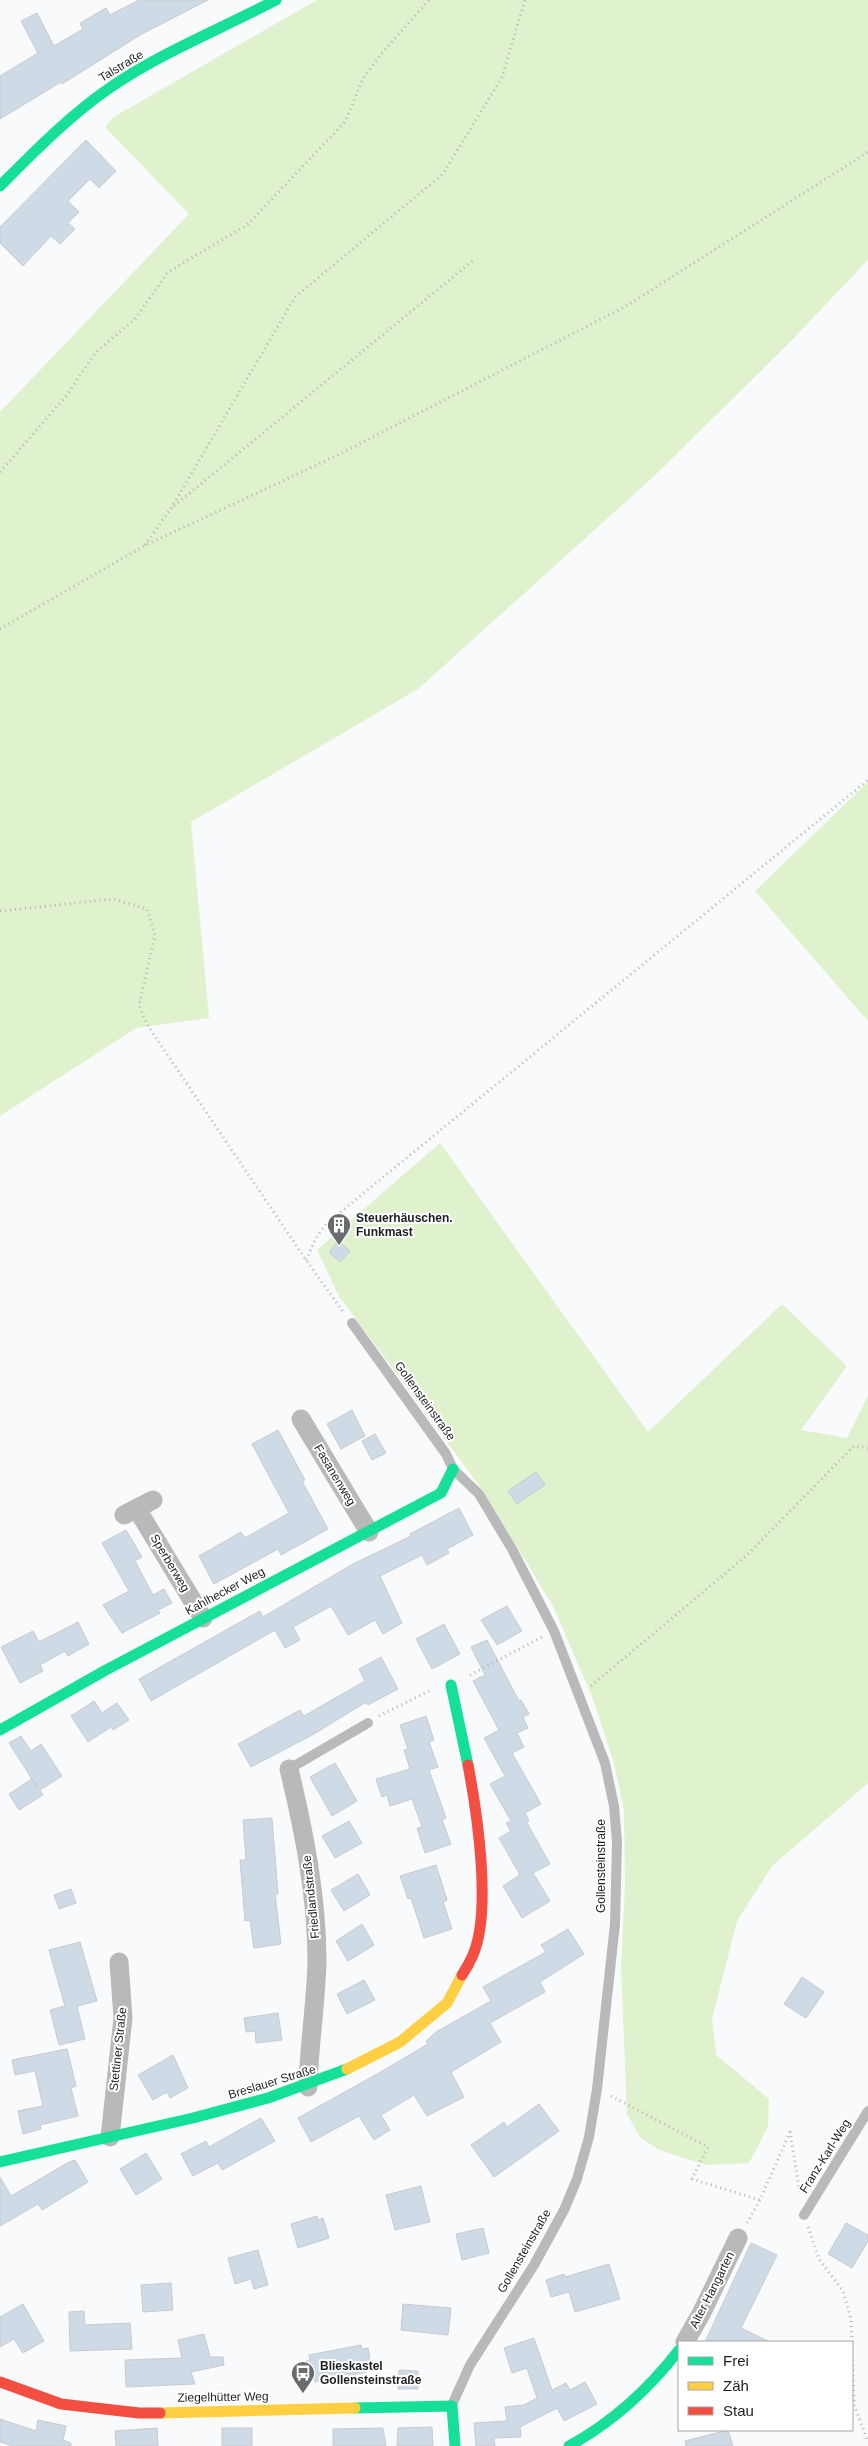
<svg xmlns="http://www.w3.org/2000/svg" width="868" height="2446" font-family="Helvetica,sans-serif">
<style>
.green{fill:#dff1cd}
.building{fill:#cedae5;stroke:#c8cbcd}
.lines{fill:none;stroke-linecap:round;stroke-linejoin:round}
.path{stroke:#b6b5b5;stroke-width:3;stroke-dasharray:1 4;stroke-linecap:butt}
.lane{stroke:#b9b9b9;stroke-width:10}
.street{stroke:#b9b9b9;stroke-width:19}
.fast{stroke:#16e098;stroke-width:11}
.slow{stroke:#ffcf43;stroke-width:11}
.jam{stroke:#f24e42;stroke-width:11}
.labels{text-anchor:middle;stroke-width:4;stroke-linejoin:round;paint-order:stroke}
.street-label{font-size:12px;fill:#1c1f21;stroke:#fff}
.poi-label{font-size:12px;font-weight:bold;fill:#1c1f21;stroke:#fff;text-anchor:start}
</style>
<rect width="100%" height="100%" fill="#f8fafc"/>
<g class="green">
<polygon points="317,0 868,0 868,260 788,344 651,479 418,689 191,822 209,1018 136,1028 0,1116 0,412 189,214 105,127 112,118"/>
<polygon points="868,782 868,1021 755,891"/>
<polygon points="440,1143 648,1432 782,1304 847,1366 801,1430 847,1438 868,1395 868,1783 772,1866 737,1921 712,2019 716,2055 769,2099 768,2127 749,2163 706,2165 659,2150 640,2137 627,2114 621,1966 625,1886 624,1811 614,1763 593,1699 553,1606 484,1492 339,1296 317,1250"/>
</g>
<g class="building">
<polygon points="139,0 208,0 140,35 62,84 61,82 0,119 0,76 38,53 21,21 37,13 54,46 83,29 80,23 106,8 110,15"/>
<polygon points="86,140 116,171 99,188 90,179 68,201 79,212 68,223 75,229 60,244 51,236 23,266 0,243 0,227"/>
<polygon points="338,1241 350,1251 340,1262 329,1252"/>
<polygon points="352,1410 365,1436 341,1449 327,1424"/>
<polygon points="278,1430 305,1480 302,1481 328,1529 281,1555 278,1549 214,1584 199,1556 241,1532 245,1538 289,1513 252,1444"/>
<polygon points="375,1434 386,1453 372,1460 362,1441"/>
<polygon points="536,1472 545,1485 517,1504 508,1491"/>
<polygon points="459,1508 473,1535 447,1549 449,1553 427,1565 422,1555 380,1576 402,1623 383,1634 375,1620 348,1635 331,1606 293,1627 300,1640 285,1648 275,1630 151,1701 139,1679 260,1611 263,1617 353,1564 411,1536 410,1534"/>
<polygon points="126,1530 142,1557 135,1561 153,1595 164,1589 172,1603 158,1610 160,1613 122,1633 103,1605 129,1591 102,1543"/>
<polygon points="507,1606 522,1631 497,1645 481,1620"/>
<polygon points="78,1622 89,1644 68,1656 65,1651 40,1665 43,1671 20,1683 1,1647 33,1631 39,1642"/>
<polygon points="444,1624 460,1654 432,1669 416,1639"/>
<polygon points="487,1640 519,1701 521,1700 529,1714 523,1717 528,1728 517,1733 524,1747 512,1753 541,1804 525,1813 529,1821 527,1823 550,1864 533,1873 550,1901 522,1918 503,1886 520,1875 499,1838 511,1831 506,1823 511,1821 490,1784 505,1776 484,1738 499,1730 473,1681 485,1675 471,1647"/>
<polygon points="381,1657 398,1689 368,1705 366,1702 314,1734 251,1767 238,1744 300,1710 304,1716 365,1681 359,1669"/>
<polygon points="94,1701 102,1713 117,1703 129,1720 113,1730 111,1727 88,1742 71,1716"/>
<polygon points="426,1716 434,1740 429,1742 438,1767 429,1770 446,1818 442,1820 451,1844 425,1853 417,1828 422,1827 412,1799 390,1806 387,1795 382,1797 376,1779 410,1769 404,1750 408,1749 400,1725"/>
<polygon points="21,1736 31,1751 41,1744 62,1776 40,1790 43,1795 19,1810 9,1794 32,1779 37,1787 9,1743"/>
<polygon points="335,1763 357,1801 332,1816 310,1777"/>
<polygon points="272,1818 278,1894 275,1894 281,1944 254,1948 250,1920 245,1921 240,1860 246,1860 243,1820"/>
<polygon points="349,1821 362,1843 335,1858 322,1836"/>
<polygon points="436,1865 447,1900 443,1902 452,1929 424,1938 411,1898 408,1899 400,1876"/>
<polygon points="358,1874 370,1895 344,1911 331,1890"/>
<polygon points="71,1889 76,1903 59,1909 54,1895"/>
<polygon points="362,1924 374,1945 348,1961 336,1941"/>
<polygon points="568,1929 584,1954 540,1982 545,1992 490,2023 501,2042 451,2072 464,2097 427,2116 414,2095 381,2115 390,2130 374,2140 359,2116 311,2142 298,2118 379,2073 428,2044 426,2041 436,2032 491,2001 483,1987 546,1952 541,1945"/>
<polygon points="80,1942 97,2001 77,2006 85,2039 59,2045 50,2010 65,2006 49,1950"/>
<polygon points="802,1977 824,1992 806,2018 784,2004"/>
<polygon points="364,1980 375,2000 347,2014 337,1994"/>
<polygon points="278,2013 282,2040 256,2043 255,2031 246,2032 244,2018"/>
<polygon points="67,2049 76,2086 71,2088 78,2116 40,2125 41,2129 23,2134 18,2111 43,2106 35,2071 15,2075 12,2060"/>
<polygon points="173,2055 188,2088 170,2098 167,2092 153,2100 138,2075"/>
<polygon points="539,2104 559,2131 494,2177 471,2145 504,2122 507,2127"/>
<polygon points="261,2118 275,2141 222,2170 218,2163 193,2176 181,2154 206,2141 209,2147"/>
<polygon points="146,2153 162,2179 136,2195 120,2169"/>
<polygon points="75,2160 88,2182 42,2210 38,2204 0,2226 0,2177 11,2196 69,2162"/>
<polygon points="421,2186 430,2222 395,2230 386,2195"/>
<polygon points="317,2216 318,2220 323,2218 329,2238 298,2248 291,2224"/>
<polygon points="846,2223 868,2235 868,2241 852,2268 828,2254"/>
<polygon points="483,2228 489,2253 462,2260 456,2234"/>
<polygon points="751,2243 777,2255 741,2328 770,2342 705,2342"/>
<polygon points="258,2250 268,2285 254,2289 251,2279 235,2284 228,2258"/>
<polygon points="609,2264 620,2299 575,2312 569,2292 551,2297 546,2280 564,2274 565,2277"/>
<polygon points="171,2283 173,2310 143,2312 141,2285"/>
<polygon points="23,2304 44,2341 23,2353 14,2339 0,2347 0,2317"/>
<polygon points="403,2304 451,2308 448,2335 401,2330"/>
<polygon points="84,2311 85,2325 130,2323 132,2349 70,2351 69,2312"/>
<polygon points="204,2334 210,2357 223,2357 224,2365 191,2372 195,2384 126,2387 125,2360 182,2358 178,2340"/>
<polygon points="534,2338 552,2390 566,2383 570,2390 585,2382 597,2404 564,2421 557,2408 520,2427 521,2437 494,2438 495,2446 476,2446 474,2423 507,2421 505,2407 524,2405 537,2398 527,2368 512,2373 504,2348"/>
<polygon points="361,2345 362,2349 368,2348 371,2366 366,2366 367,2372 315,2382 314,2377 307,2379 303,2362 310,2360 309,2355"/>
<polygon points="399,2370 418,2371 418,2389 398,2389"/>
<polygon points="0,2419 36,2431 38,2420 66,2426 63,2440 71,2443 71,2446 13,2446 0,2442"/>
<polygon points="432,2427 433,2446 397,2446 398,2428"/>
<polygon points="157,2428 158,2446 116,2446 115,2431"/>
<rect x="222" y="2428" width="30" height="18"/>
<polygon points="383,2428 386,2446 333,2446 333,2429"/>
<polygon points="728,2430 733,2446 686,2446 685,2441"/>
</g>
<g class="lines">
<g class="path">
<polyline points="0,472 66,396 96,352 135,319 168,272 247,225 345,122 363,78 382,53 429,0"/>
<polyline points="174,506 475,259"/>
<polyline points="145,545 172,507 295,297 443,174 502,77 525,0"/>
<polyline points="0,629 144,546 340,454 628,305 868,152"/>
<polyline points="0,911 114,899 147,909 155,935 139,1005 148,1026 306,1260 344,1313"/>
<polyline points="306,1260 316,1238 326,1224 868,780"/>
<polyline points="470,1675 542,1637"/>
<polyline points="591,1686 746,1556 854,1446 868,1448"/>
<polyline points="379,1716 429,1691"/>
<polyline points="611,2096 708,2147 692,2179 760,2200"/>
<polyline points="790,2131 800,2194"/>
<polyline points="747,2223 760,2200 790,2132"/>
<polyline points="808,2227 819,2259 843,2291 851,2319 852,2342"/>
<polyline points="852,2345 854,2404 868,2442"/>
</g>
<g class="lane">
<polyline points="352,1323 446,1454 453,1469 479,1494 512,1549 554,1631 605,1763 614,1806 617,1842 615,1924 597,2089 589,2137 577,2179 564,2210 534,2265 470,2365 452,2405"/>
<polyline points="289,1769 368,1723"/>
<polyline points="804,2215 868,2111"/>
</g>
<g class="street">
<polyline points="301,1419 369,1532"/>
<polyline points="137,1509 203,1618"/>
<polyline points="124,1515 153,1500"/>
<path d="M289,1769C304,1831 317,1897 317,1961C316,2003 309,2045 308,2087"/>
<polyline points="110,2137 123,2018 119,1962"/>
<polyline points="685,2342 701,2314 738,2238"/>
</g>
<g class="fast">
<path d="M0,186C35,151 70,115 111,87C162,52 221,29 276,0"/>
<polyline points="451,1685 468,1765"/>
<polyline points="0,1730 106,1670 441,1493 453,1469"/>
<polyline points="0,2162 193,2118 268,2098 347,2069"/>
<polyline points="355,2408 452,2406 455,2446"/>
<path d="M569,2446C613,2422 648,2390 679,2350"/>
</g>
<g class="slow">
<polyline points="347,2069 400,2042 447,2003 462,1975"/>
<polyline points="160,2413 355,2408"/>
</g>
<g class="jam">
<path d="M462,1975C466,1969 470,1962 473,1955C492,1911 477,1812 468,1765"/>
<polyline points="0,2382 61,2404 139,2413 160,2413"/>
</g>
</g>
<defs>
<g id="building-pin" transform="scale(1.25)"><path d="M0 17L-7.5 6A9.5 9.5 0 1 1 7.5 6Z" fill="#696c6e" stroke="#fff"/><path d="M-4-6H4V6H1V3H-1V6H-4ZM-2.5-4.3h1.7v1.8h-1.7ZM.8-4.3h1.7v1.8H.8ZM-2.5-1h1.7V.8h-1.7ZM.8-1h1.7V.8H.8Z" fill="#fff"/></g>
<g id="bus-pin" transform="scale(1.25)"><path d="M0 17L-7.5 6A9.5 9.5 0 1 1 7.5 6Z" fill="#696c6e" stroke="#fff"/><path d="M-5-6H5V4H4V6H2V4H-2V6H-4V4H-5ZM-3.5-4V0h7V-4ZM-3.5 1.2v1.5H-2V1.2ZM2 1.2v1.5H3.5V1.2Z" fill="#fff"/></g>
</defs>
<g fill-rule="evenodd">
<use href="#building-pin" x="339" y="1225"/>
<use href="#bus-pin" x="303" y="2373"/>
</g>
<g class="labels">
<g class="street-label">
<text transform="translate(121 66) rotate(-31)" y="4">Talstraße</text>
<text transform="translate(425 1401) rotate(54)" y="4">Gollensteinstraße</text>
<text transform="translate(335 1475) rotate(59)" y="4">Fasanenweg</text>
<text transform="translate(170 1563) rotate(59)" y="4">Sperberweg</text>
<text transform="translate(225 1591) rotate(-28)" y="4">Kahlhecker Weg</text>
<text transform="translate(601 1866) rotate(-90)" y="4">Gollensteinstraße</text>
<text transform="translate(311 1897) rotate(-96)" y="4">Friedlandstraße</text>
<text transform="translate(118 2049) rotate(-84)" y="4">Stettiner Straße</text>
<text transform="translate(272 2082) rotate(-17)" y="4">Breslauer Straße</text>
<text transform="translate(825 2156) rotate(-58)" y="4">Franz-Karl-Weg</text>
<text transform="translate(524 2251) rotate(-60)" y="4">Gollensteinstraße</text>
<text transform="translate(712 2290) rotate(-63)" y="4">Alter Hangarten</text>
<text transform="translate(223 2397) rotate(-1)" y="4">Ziegelhütter Weg</text>
</g>
<g class="poi-label">
<text x="356" y="1222">Steuerhäuschen.<tspan x="356" dy="14">Funkmast</tspan></text>
<text x="320" y="2370">Blieskastel<tspan x="320" dy="14">Gollensteinstraße</tspan></text>
</g>
</g>
<rect x="678" y="2341" width="175" height="90" fill="#ffffff" stroke="#a4a5a6"/>
<rect x="688" y="2357" width="25" height="8" fill="#16e098" stroke="#a4a5a6"/>
<text x="723" y="2366" font-size="15" fill="#1c1f21">Frei</text>
<rect x="688" y="2382" width="25" height="8" fill="#ffcf43" stroke="#a4a5a6"/>
<text x="723" y="2391" font-size="15" fill="#1c1f21">Zäh</text>
<rect x="688" y="2407" width="25" height="8" fill="#f24e42" stroke="#a4a5a6"/>
<text x="723" y="2416" font-size="15" fill="#1c1f21">Stau</text>
</svg>
